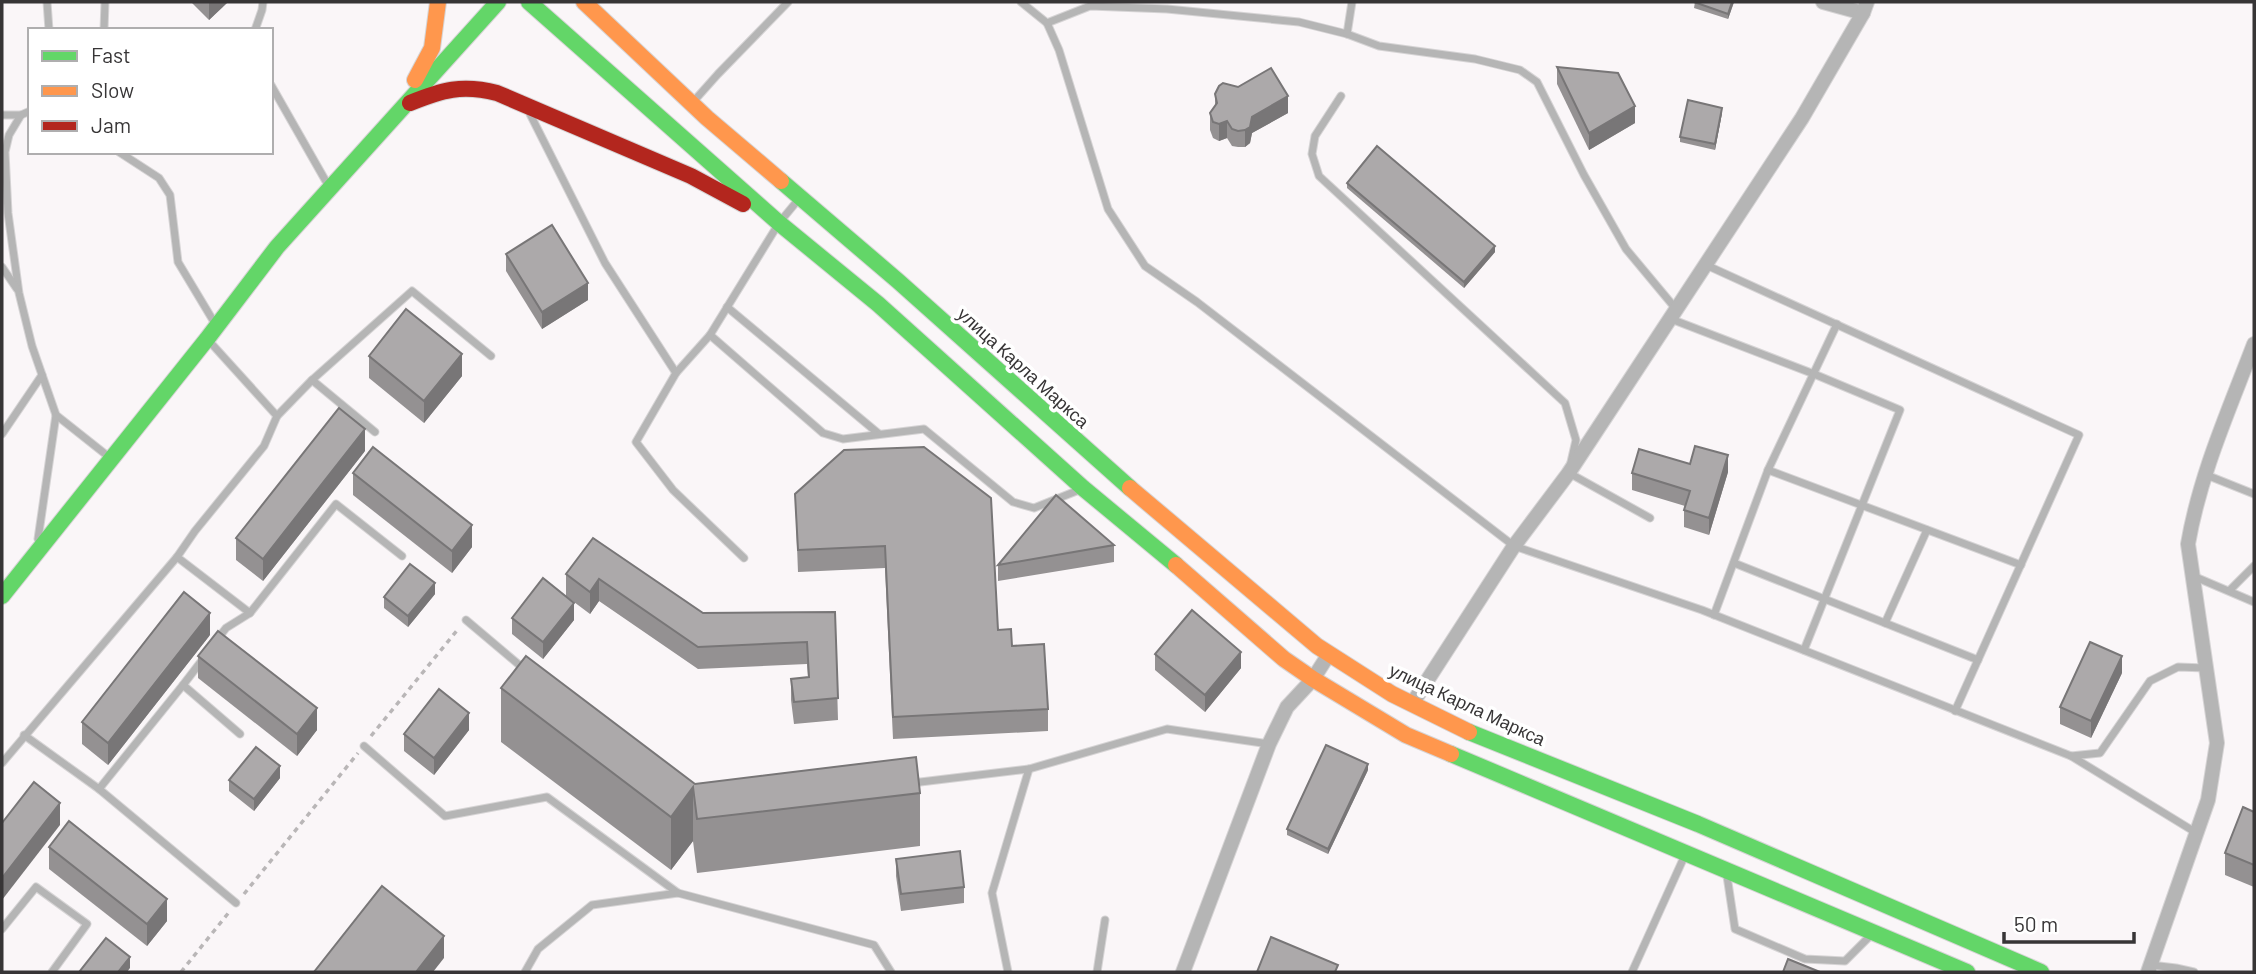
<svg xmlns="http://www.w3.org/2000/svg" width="2256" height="974" font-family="Barlow,sans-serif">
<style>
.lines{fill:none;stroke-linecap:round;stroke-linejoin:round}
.lane-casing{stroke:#d6d4d5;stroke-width:9}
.street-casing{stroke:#d6d4d5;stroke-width:16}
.fast-casing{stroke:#d6d4d5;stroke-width:18}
.slow-casing{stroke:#d6d4d5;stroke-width:18}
.jam-casing{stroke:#d6d4d5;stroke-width:18}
.path{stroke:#b9b6b7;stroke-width:3.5;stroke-dasharray:5 5;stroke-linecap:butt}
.lane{stroke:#b5b5b5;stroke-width:7}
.street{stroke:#b5b5b5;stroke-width:14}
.fast{stroke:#63d668;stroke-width:16}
.slow{stroke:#ff974d;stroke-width:16}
.jam{stroke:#b3261e;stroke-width:16}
.wall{fill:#949192}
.shaded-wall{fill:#787677}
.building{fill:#aca9aa;stroke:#787677;stroke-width:2}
.labels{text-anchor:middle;stroke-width:7;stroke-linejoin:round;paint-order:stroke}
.street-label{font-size:18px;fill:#373536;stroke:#fff}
</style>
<rect width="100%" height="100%" fill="#faf6f8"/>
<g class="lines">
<g class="lane-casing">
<g id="lane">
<polyline points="47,2 49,30"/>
<polyline points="1021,2 1047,23 1059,50 1108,209 1145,266 1197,302 1514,546 1702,610 2071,756 2195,832"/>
<polyline points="1047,23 1090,6 1167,9 1299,22 1347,34 1379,46 1475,59 1520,70 1537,82 1584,175 1626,249 1676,309"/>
<polyline points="104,30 105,2"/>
<polyline points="255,30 262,10 263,2"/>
<polyline points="1347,34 1352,2"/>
<polyline points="271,85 328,185"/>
<polyline points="1341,96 1315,136 1312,154 1319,176 1565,403 1576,440 1571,462"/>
<polyline points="693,102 718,74 788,2"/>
<polyline points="30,111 21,115 9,135 5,152 8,213 19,293 32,346 56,415 109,457"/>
<polyline points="530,114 605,263 676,373"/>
<polyline points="2,115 21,115"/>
<polyline points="119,152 159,178 170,195 178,262 214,322"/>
<polyline points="1706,265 2079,435 1955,711"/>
<polyline points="2,267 17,289"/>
<polyline points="727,307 879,434"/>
<polyline points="1671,319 1814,374 1900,410 1804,650"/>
<polyline points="710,335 823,433 843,439 924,429 1013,502 1034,508 1079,490"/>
<polyline points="210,342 277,416 264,446 195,531 177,557 250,613 336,504 402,556"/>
<polyline points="312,380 375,432"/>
<polyline points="277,416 312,380 412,291 491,356"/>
<polyline points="2,434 42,375"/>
<polyline points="1768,470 1837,324"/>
<polyline points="1569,473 1650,518"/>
<polyline points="2204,474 2254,494"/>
<polyline points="38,539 56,415"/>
<polyline points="744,558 673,490 636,442 676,373 710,335 779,223 798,200"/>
<polyline points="1734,563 1978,660"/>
<polyline points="2193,576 2254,602"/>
<polyline points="2230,590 2254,566"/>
<polyline points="1714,615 1768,470 2021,565"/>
<polyline points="466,620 524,669"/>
<polyline points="1885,623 1927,530"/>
<polyline points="216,641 226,628 250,613"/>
<polyline points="183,685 203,659"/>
<polyline points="24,735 99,789 183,685 240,734"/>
<polyline points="364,746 445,816 547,797 678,893 874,945 891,972"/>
<polyline points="2071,756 2100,753 2150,681 2178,667 2206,668"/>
<polyline points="2,763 177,557"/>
<polyline points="912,783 1029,769 1167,729 1269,744"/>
<polyline points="99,789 236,903"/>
<polyline points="1727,876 1735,929 1805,959 1845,961 1869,937"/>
<polyline points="2,929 36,887 87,924 52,972"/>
<polyline points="2151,965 2176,968 2194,972"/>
<polyline points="525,972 538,949 592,905 678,893"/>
<polyline points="1008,972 992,893 1029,769"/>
<polyline points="1097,972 1105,920"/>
<polyline points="1632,972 1685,855"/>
</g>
</g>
<g class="street-casing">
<g id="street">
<polyline points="1823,2 1863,13"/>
<polyline points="1412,704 1514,546 1568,474 1802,118 1863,13 1867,2"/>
<polyline points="1183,972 1269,744 1287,707 1313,679 1329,654"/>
<path d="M2148,972L2208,800L2217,743L2188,544C2200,474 2229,410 2254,344"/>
</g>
</g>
<g class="fast-casing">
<g id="fast">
<polyline points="529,2 779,223 878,304 1083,488 1176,565"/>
<polyline points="781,181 898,281 1130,488"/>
<polyline points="2,596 207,339 277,247 498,2"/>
<polyline points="1469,732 1698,824 2041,972"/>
<polyline points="1451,754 1967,972"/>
</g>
</g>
<g class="slow-casing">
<g id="slow">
<polyline points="584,2 707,118 781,181"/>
<polyline points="415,80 432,48 438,2"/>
<polyline points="1130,488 1317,646 1392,694 1469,732"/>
<polyline points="1176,565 1284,659 1313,679 1406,735 1451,754"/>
</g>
</g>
<g class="jam-casing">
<path id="jam" d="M410,103C442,90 462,84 497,93L691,176L743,204"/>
</g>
<g class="path">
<polyline points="371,736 459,628"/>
<polyline points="244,894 358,753"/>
<polyline points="181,972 230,911"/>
</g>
<use href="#lane" class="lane"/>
<use href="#street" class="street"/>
<use href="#fast" class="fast"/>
<use href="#slow" class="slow"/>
<use href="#jam" class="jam"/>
</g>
<g class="wall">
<polygon points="191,2 228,2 209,20"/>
<polygon points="1695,2 1734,2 1728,19 1694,8"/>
<polygon points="1557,67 1635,123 1589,150 1557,84"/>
<polygon points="1215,94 1288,113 1252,133 1250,143 1245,147 1238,147 1232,146 1227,138 1219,141 1213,138 1210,130 1210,113 1215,107"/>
<polygon points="1722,113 1715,150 1680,142 1680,137"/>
<polygon points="1347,183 1495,252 1464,288 1347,188"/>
<polygon points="506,254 588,300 542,329 506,271"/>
<polygon points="369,356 462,376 424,423 369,378"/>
<polygon points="844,450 1012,646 1048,709 1048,731 893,739 885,568 798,572 795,494"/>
<polygon points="365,451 263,581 236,560 236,538"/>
<polygon points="1690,464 1728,472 1709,535 1684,527 1684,510 1685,506 1632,490 1632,473"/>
<polygon points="353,473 472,547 452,573 353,495"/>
<polygon points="593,538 703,613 835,612 838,720 794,724 791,700 791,679 808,677 807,664 698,669 599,601 590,614 566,596 566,574"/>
<polygon points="1114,545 1114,562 998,581 998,565"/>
<polygon points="435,594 408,627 384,608 384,597"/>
<polygon points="512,618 574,620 543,659 512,634"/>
<polygon points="210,635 108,765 82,744 82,722"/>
<polygon points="1155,654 1241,668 1205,712 1155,670"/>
<polygon points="198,656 317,730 297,756 198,678"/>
<polygon points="2122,673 2091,738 2060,724 2060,707"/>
<polygon points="501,688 695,784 920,793 920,846 697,873 693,841 671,870 501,742"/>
<polygon points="469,730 434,775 404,751 404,734"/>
<polygon points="1368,770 1328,854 1287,835 1287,829"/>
<polygon points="280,778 254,811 229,791 229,780"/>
<polygon points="2254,812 2254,887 2225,875 2225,853"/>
<polygon points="49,847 167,921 147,946 49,869"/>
<polygon points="896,859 964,887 964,903 901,911 896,876"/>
</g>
<g class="shaded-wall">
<polygon points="211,2 228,2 209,20 209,3"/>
<polygon points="1732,2 1734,2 1728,19 1728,14"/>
<polygon points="1288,96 1288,113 1252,133 1250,143 1245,147 1245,130 1252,117"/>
<polygon points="1635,106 1635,123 1589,150 1589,133"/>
<polygon points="1722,108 1722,113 1715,150 1715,144"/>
<polygon points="1227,121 1227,138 1219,141 1219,124"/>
<polygon points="1495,246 1495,252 1464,288 1464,282"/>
<polygon points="588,283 588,300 542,329 542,312"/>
<polygon points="462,354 462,376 424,423 424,401"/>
<polygon points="365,429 365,451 263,581 263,559"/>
<polygon points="1728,455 1728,472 1709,535 1709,518"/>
<polygon points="472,525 472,547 452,573 452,551"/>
<polygon points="599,579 599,601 590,614 590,592"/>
<polygon points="435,583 435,594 408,627 408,616"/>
<polygon points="574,603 574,620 543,659 543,642"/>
<polygon points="210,613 210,635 108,765 108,743"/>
<polygon points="1241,652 1241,668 1205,712 1205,695"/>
<polygon points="2122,656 2122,673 2091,738 2091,721"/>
<polygon points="317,708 317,730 297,756 297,734"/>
<polygon points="469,713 469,730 434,775 434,758"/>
<polygon points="1368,764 1368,770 1328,854 1328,849"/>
<polygon points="280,766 280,778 254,811 254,799"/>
<polygon points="693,787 693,841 671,870 671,817"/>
<polygon points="60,803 60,825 2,900 2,878"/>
<polygon points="167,899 167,921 147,946 147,924"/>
<polygon points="444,936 444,958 433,972 416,972"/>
<polygon points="130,957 130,968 127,972 118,972"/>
</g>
<g class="building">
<polygon points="1694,2 1732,2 1728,14"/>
<polygon points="1557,67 1618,73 1635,106 1589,133"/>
<polygon points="1271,68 1288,96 1252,117 1250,127 1245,130 1238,131 1232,129 1227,121 1219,124 1213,122 1210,113 1217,103 1215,94 1219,86 1223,83 1238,87"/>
<polygon points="1688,100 1722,108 1715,144 1680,137"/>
<polygon points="1377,146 1495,246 1464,282 1347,183"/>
<polygon points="552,225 588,283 542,312 506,254"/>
<polygon points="406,309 462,354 424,401 369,356"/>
<polygon points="339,408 365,429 263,559 236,538"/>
<polygon points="1695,446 1728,455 1709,518 1684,510 1690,491 1632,473 1639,449 1690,464"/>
<polygon points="373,447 472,525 452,551 353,473"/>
<polygon points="924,447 991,498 998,630 1011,629 1012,646 1044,644 1048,709 893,717 885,546 798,550 795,494 844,450"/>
<polygon points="1056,495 1114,545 998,565"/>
<polygon points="593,538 703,613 835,612 838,698 794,702 791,679 809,677 807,642 698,647 599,579 590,592 566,574"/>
<polygon points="410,564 435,583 408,616 384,597"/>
<polygon points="543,578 574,603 543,642 512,618"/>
<polygon points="184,592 210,613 108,743 82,722"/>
<polygon points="1192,610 1241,652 1205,695 1155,654"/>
<polygon points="218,631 317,708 297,734 198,656"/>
<polygon points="2090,642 2122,656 2091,721 2060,707"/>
<polygon points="526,656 695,784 916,757 920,793 697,819 693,787 671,817 501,688"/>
<polygon points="439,689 469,713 434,758 404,734"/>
<polygon points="1326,745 1368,764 1328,849 1287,829"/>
<polygon points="256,747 280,766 254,799 229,780"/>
<polygon points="34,782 60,803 2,878 2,823"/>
<polygon points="2243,807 2254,812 2254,865 2225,853"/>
<polygon points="69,821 167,899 147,924 49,847"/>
<polygon points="960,851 964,887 901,894 896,859"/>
<polygon points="382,886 444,936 416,972 314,972"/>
<polygon points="1271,937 1338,965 1335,972 1257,972"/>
<polygon points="106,938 130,957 118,972 82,972 80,971"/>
<polygon points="1788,959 1820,972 1783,972"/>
</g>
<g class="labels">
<g class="street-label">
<text transform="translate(1023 368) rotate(42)" y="6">улица Карла Маркса</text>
<text transform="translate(1467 705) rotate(25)" y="6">улица Карла Маркса</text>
</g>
</g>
<rect width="2256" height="974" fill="none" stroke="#373536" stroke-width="7"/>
<rect x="28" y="28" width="245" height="126" fill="#ffffff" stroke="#afaeaf" stroke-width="2"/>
<rect x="42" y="51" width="35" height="10" fill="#63d668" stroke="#afaeaf" stroke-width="2"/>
<text x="91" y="63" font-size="21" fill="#373536">Fast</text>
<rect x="42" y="86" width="35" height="10" fill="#ff974d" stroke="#afaeaf" stroke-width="2"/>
<text x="91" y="98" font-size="21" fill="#373536">Slow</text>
<rect x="42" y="121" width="35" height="10" fill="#b3261e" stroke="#afaeaf" stroke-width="2"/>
<text x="91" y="133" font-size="21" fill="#373536">Jam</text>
<path d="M2004 932v10h130v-10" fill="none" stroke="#373536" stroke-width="3.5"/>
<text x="2014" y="932" font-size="21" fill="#373536" stroke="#ffffff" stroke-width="5" paint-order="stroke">50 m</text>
</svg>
